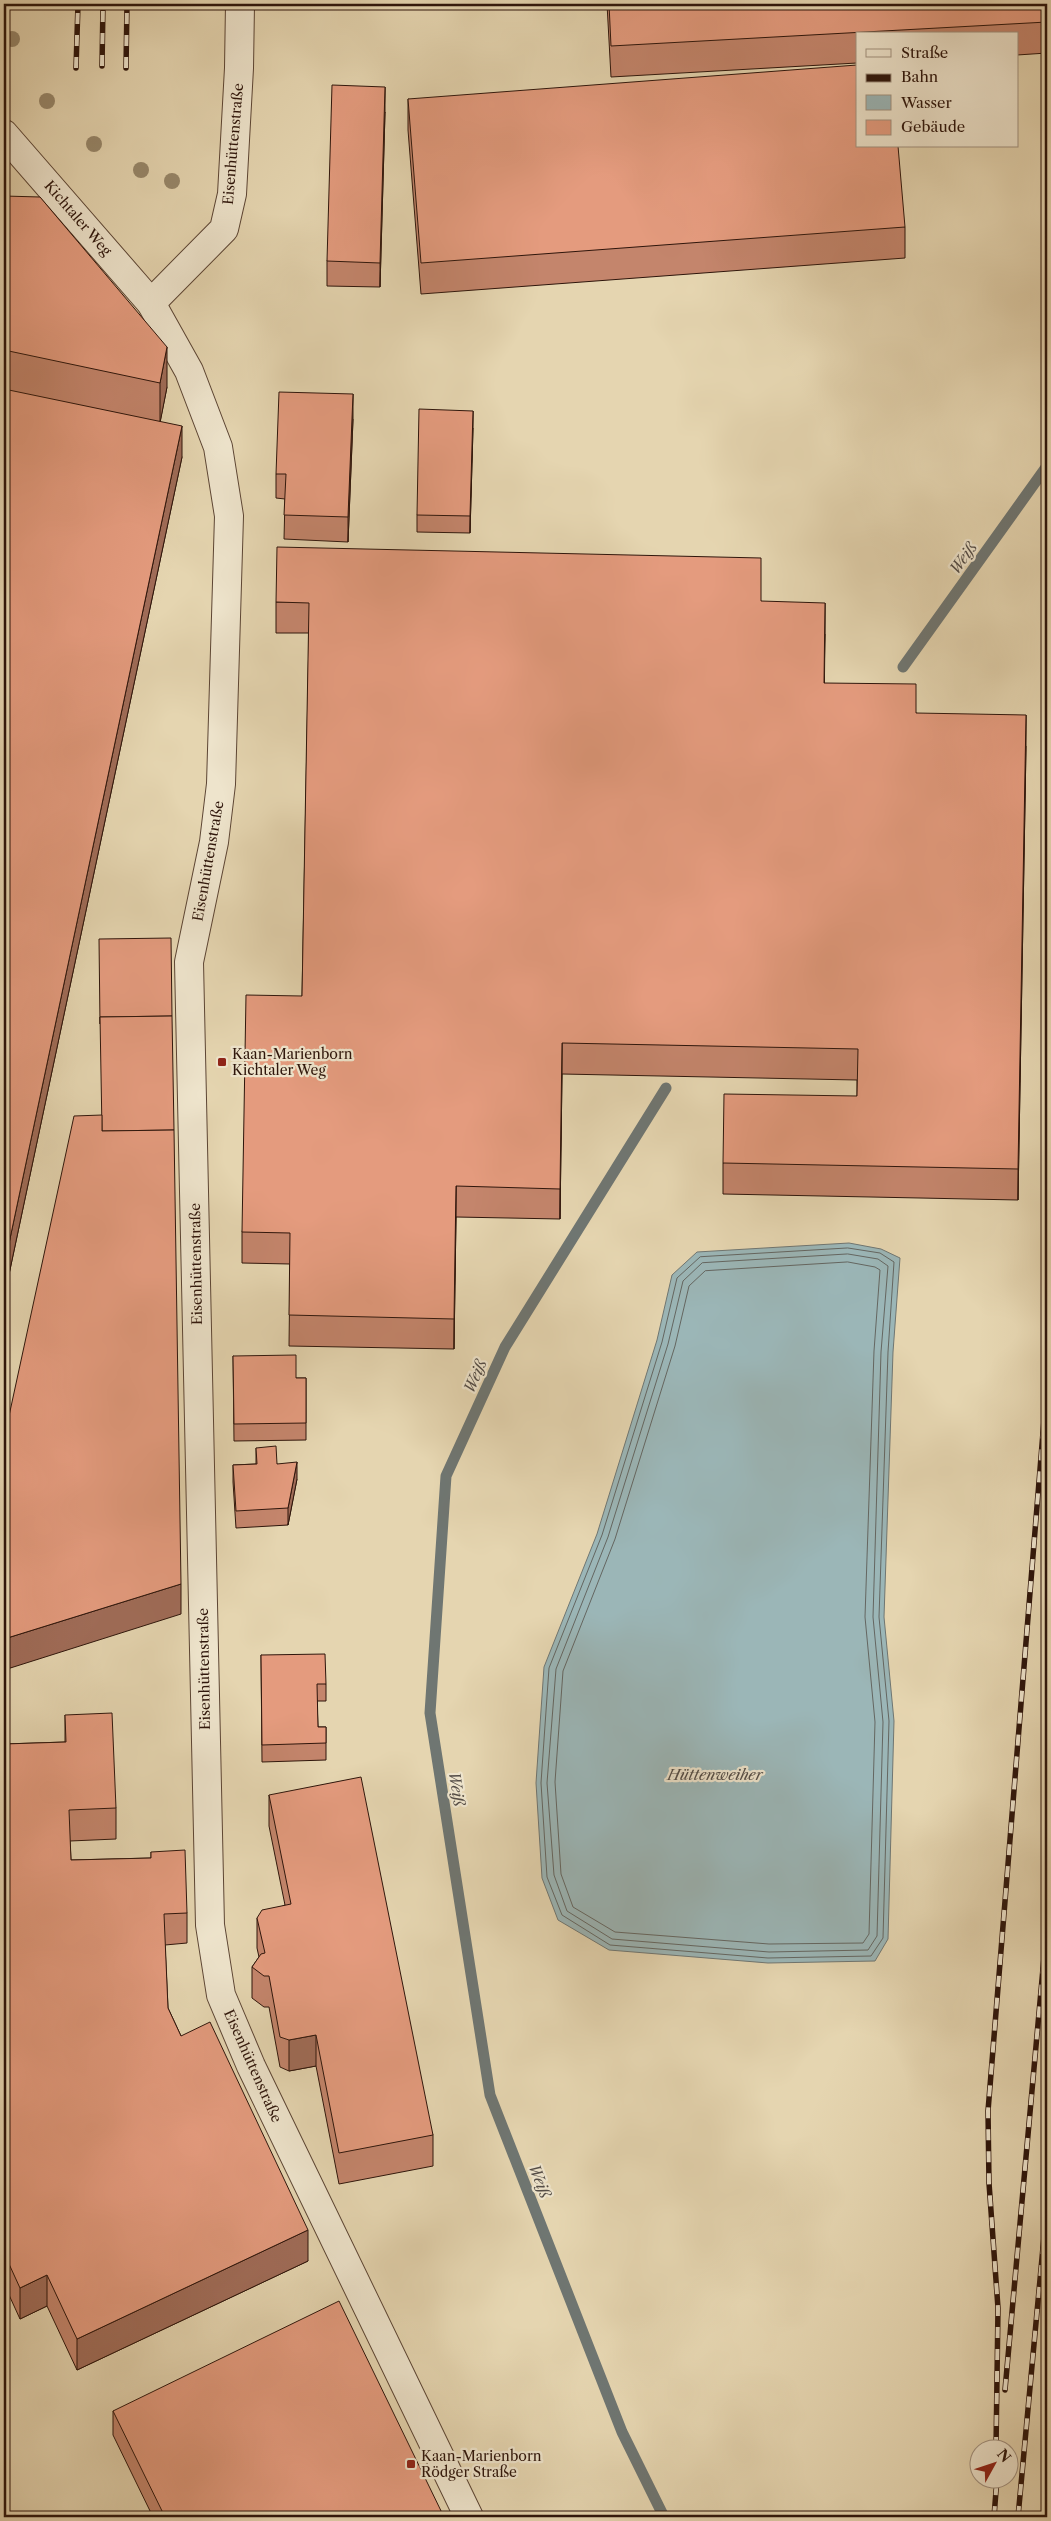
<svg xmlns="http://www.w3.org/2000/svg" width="1051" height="2521" viewBox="0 0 1051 2521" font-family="'Libre Caslon Text',serif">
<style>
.water{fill:#9bb6b7;stroke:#6f7672}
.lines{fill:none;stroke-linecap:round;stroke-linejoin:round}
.shore{stroke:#646661;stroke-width:1}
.stream{stroke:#6f7672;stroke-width:11}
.minor-casing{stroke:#5c4534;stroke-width:30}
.minor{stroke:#eee4cc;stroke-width:28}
.rail-casing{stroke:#2e150b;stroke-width:5.5}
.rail{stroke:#eee4cc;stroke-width:4;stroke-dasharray:11;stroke-linecap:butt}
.tree{fill:#97876a}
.wall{fill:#c4856c;stroke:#2e150b}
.shaded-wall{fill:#a06c58;stroke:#2e150b}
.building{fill:#e49b7e;stroke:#2e150b}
.poi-dot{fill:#8f2418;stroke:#eee4cc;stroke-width:2}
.labels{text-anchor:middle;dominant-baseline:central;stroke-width:4.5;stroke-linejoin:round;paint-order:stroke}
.street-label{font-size:14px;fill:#2e150b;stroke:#eee4cc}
.poi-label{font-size:14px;fill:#2e150b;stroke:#eee4cc;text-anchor:start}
.water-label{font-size:15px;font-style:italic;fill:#544d47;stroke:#eee4cc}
</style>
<rect width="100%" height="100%" fill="#e5d5b0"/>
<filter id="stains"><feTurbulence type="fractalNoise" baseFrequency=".004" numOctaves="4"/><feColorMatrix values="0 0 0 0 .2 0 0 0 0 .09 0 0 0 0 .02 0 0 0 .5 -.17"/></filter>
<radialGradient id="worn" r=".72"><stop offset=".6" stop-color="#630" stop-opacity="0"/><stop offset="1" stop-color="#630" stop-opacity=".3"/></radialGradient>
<path class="water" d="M849,1243L881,1249L900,1258L893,1352L884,1617L894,1721L888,1939L875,1961L768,1963L609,1950L558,1920L542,1878L536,1783L544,1667L597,1534L657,1340L672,1275L697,1252Z"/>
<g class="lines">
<g class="shore">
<path d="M848,1248L880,1253L894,1262L888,1352L879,1617L889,1721L883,1938L871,1956L768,1958L610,1945L562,1915L547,1877L541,1783L549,1668L602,1535L662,1342L677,1278L700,1257Z"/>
<path d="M848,1254L878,1259L888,1266L881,1352L873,1617L883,1722L877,1936L868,1950L769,1952L612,1939L567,1911L554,1875L547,1783L556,1669L608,1537L668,1344L683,1281L702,1263Z"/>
<path d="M848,1262L875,1267L880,1270L874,1351L865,1617L875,1722L869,1934L863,1943L769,1944L615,1932L573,1907L561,1874L555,1782L563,1671L615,1539L675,1346L689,1286L705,1271Z"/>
</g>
<g class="stream">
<path d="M903,667L1047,466"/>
<path d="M664,2517L622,2432L490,2095L430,1713L446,1476L505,1347L666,1088"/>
</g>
<g class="minor-casing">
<g id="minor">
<path d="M4,134L151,303L189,371L218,447L229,516L221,784L214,842L189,962L210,1925L221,1995L251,2066L469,2517"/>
<path d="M151,303L224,229L232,194L239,68L240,4"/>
</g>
</g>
<use href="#minor" class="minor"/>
<g class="rail-casing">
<g id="rail">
<path d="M102,66L103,4"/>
<path d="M76,68L78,4"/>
<path d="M126,68L127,4"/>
<path d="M1005,2390L1047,1924"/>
<path d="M996,2448L998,2308L989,2183L988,2111L1047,1383"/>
<path d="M994,2517L997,2478"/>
<path d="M1018,2517L1047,2204"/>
<path d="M1045,2517L1047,2490"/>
</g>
</g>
<use href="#rail" class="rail"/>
</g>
<g class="tree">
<circle cx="12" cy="39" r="8"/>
<circle cx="47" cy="101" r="8"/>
<circle cx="94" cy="144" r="8"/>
<circle cx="141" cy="170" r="8"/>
<circle cx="172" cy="181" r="8"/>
</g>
<g class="wall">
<path d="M607,4H1047V53L1017,55V34H857V63L611,77Z"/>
<path d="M408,99L905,227V258L421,294L408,130Z"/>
<path d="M385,112L380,287L327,286V261Z"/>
<path d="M4,196L167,387L160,422L182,457L4,1298Z"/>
<path d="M353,419L348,542L284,539L285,499L276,498V474Z"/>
<path d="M473,428L470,533L417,532V515Z"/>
<path d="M761,601L825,634L824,683L916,713L1026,746L1018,1200L723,1194V1163L857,1096V1080L562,1074L560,1219L456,1217L454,1349L289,1346L290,1264L242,1263V1232L302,996L309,633H276V602Z"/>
<path d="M233,1356L296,1378H306V1440L234,1441Z"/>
<path d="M256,1448L297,1479L288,1525L236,1528L233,1482V1465L256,1464Z"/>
<path d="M261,1655L326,1684V1701H317L318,1727H326V1760L262,1762Z"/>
<path d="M65,1715L116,1808V1839L70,1841L71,1860L151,1858V1852L187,1913V1943L165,1945L168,2008L181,2036L308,2261L77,2370L47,2306L20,2319L4,2284V1744L65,1742Z"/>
<path d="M269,1795L433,2135V2166L339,2184L316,2066L289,2071L280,2067L269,2007H264L252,1998V1967L259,1957L257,1948V1918L285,1905L269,1826Z"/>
<path d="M113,2411L444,2517H153L113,2435Z"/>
</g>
<g class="shaded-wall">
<path d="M385,87V112L380,287V263Z"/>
<path d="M167,347V387L160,423V383Z"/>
<path d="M353,394V419L348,542V517Z"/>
<path d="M473,411V428L470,533V516Z"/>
<path d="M182,426V457L4,1298V1267Z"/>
<path d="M825,603V634L824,714V683Z"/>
<path d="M1026,715V746L1018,1200V1169Z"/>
<path d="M562,1043V1074L560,1219V1189Z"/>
<path d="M456,1186V1217L454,1349V1319Z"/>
<path d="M297,1462V1479L288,1525V1508Z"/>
<path d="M181,1584V1614L4,1670V1639Z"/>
<path d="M316,2035V2066L289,2071V2040Z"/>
<path d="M308,2230V2261L77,2370V2339Z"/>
<path d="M47,2275V2306L20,2319V2288Z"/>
</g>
<g class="building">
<path d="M609,4H1047V22L611,46Z"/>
<path d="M857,65V146H898L905,227L421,263L408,99Z"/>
<path d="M332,85L385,87L380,263L327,261Z"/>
<path d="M4,196L40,197L167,347L160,383L4,350Z"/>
<path d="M4,389L182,426L4,1267Z"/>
<path d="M279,392L353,394L348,517L284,515L286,474H276Z"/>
<path d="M419,409L473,411L470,516L417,515Z"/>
<path d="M277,547L761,558V601L825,603L824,683L916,684V713L1026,715L1018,1169L723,1163L724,1094L857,1096L858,1049L562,1043L560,1189L456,1186L454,1319L289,1315L290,1233L242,1232L246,995L302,996L309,603L276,602Z"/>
<path d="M171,938L172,1016L100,1017V1024L99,939Z"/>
<path d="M172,1016L174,1130L102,1131L100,1017Z"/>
<path d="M102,1115V1131L174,1130L181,1584L4,1639V1439L74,1116Z"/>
<path d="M296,1355V1378H306V1423L234,1424L233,1356Z"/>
<path d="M276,1446L277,1464L297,1462L288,1508L236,1511L233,1465L257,1464L256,1448Z"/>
<path d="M325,1654L326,1684H317L318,1727H326V1743L262,1745L261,1655Z"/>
<path d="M112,1713L116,1808L69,1810L71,1860L151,1858V1852L185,1850L187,1913L164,1914L168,2008L181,2036L210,2022L308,2230L77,2339L47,2275L20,2288L4,2253V1744L66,1742L65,1715Z"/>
<path d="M361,1777L433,2135L339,2153L316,2035L289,2040L280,2037L269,1976H264L252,1967L261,1954L265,1953L257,1918L262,1910L291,1904L269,1795Z"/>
<path d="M339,2301L444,2517H165L113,2411Z"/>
<path d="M607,2514L609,2517H601Z"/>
</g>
<g class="poi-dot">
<rect x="217" y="1057" width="10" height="10" rx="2.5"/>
<rect x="406" y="2459" width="10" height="10" rx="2.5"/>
</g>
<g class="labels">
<g class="street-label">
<text transform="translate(233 144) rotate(-85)">Eisenhüttenstraße</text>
<text transform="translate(78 218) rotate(49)">Kichtaler Weg</text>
<text transform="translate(208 861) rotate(-80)">Eisenhüttenstraße</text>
<text transform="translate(196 1264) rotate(-91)">Eisenhüttenstraße</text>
<text transform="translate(204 1669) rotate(-91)">Eisenhüttenstraße</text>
<text transform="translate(253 2066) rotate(66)">Eisenhüttenstraße</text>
</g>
<g class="poi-label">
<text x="232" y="1054">Kaan-Marienborn<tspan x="232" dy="16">Kichtaler Weg</tspan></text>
<text x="421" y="2456">Kaan-Marienborn<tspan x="421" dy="16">Rödger Straße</tspan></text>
</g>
<g class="water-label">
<text transform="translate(963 558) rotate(-54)">Weiß</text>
<text transform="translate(475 1376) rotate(-66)">Weiß</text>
<text x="715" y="1774">Hüttenweiher</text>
<text transform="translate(457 1789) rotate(81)">Weiß</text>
<text transform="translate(540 2181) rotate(69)">Weiß</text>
</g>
</g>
<rect width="1051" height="2521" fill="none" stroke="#e5d5b0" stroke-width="20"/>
<rect x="5" y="5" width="1041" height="2511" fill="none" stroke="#2e150b" stroke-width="2.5"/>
<rect x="10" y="10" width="1031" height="2501" fill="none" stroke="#2e150b"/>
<rect x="856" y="32" width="162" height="115" fill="#eee4cc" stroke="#a1917f"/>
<rect x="866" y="49" width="25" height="8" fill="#eee4cc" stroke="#a1917f"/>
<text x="901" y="58" font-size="15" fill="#2e150b">Straße</text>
<rect x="866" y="74" width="25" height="8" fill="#2e150b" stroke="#a1917f"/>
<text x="901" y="82" font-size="15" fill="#2e150b">Bahn</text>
<rect x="866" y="95" width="25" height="15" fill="#9bb6b7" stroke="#a1917f"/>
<text x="901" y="108" font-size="15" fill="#2e150b">Wasser</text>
<rect x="866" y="120" width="25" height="15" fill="#e49b7e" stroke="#a1917f"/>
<text x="901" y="132" font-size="15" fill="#2e150b">Gebäude</text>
<g transform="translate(994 2464) rotate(50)"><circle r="24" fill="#eee4cc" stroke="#a1917f"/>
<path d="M0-4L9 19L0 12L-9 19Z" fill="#8f2418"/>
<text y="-8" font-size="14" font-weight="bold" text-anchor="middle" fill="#2e150b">N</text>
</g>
<rect width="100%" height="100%" filter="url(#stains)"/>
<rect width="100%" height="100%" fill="url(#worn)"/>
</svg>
